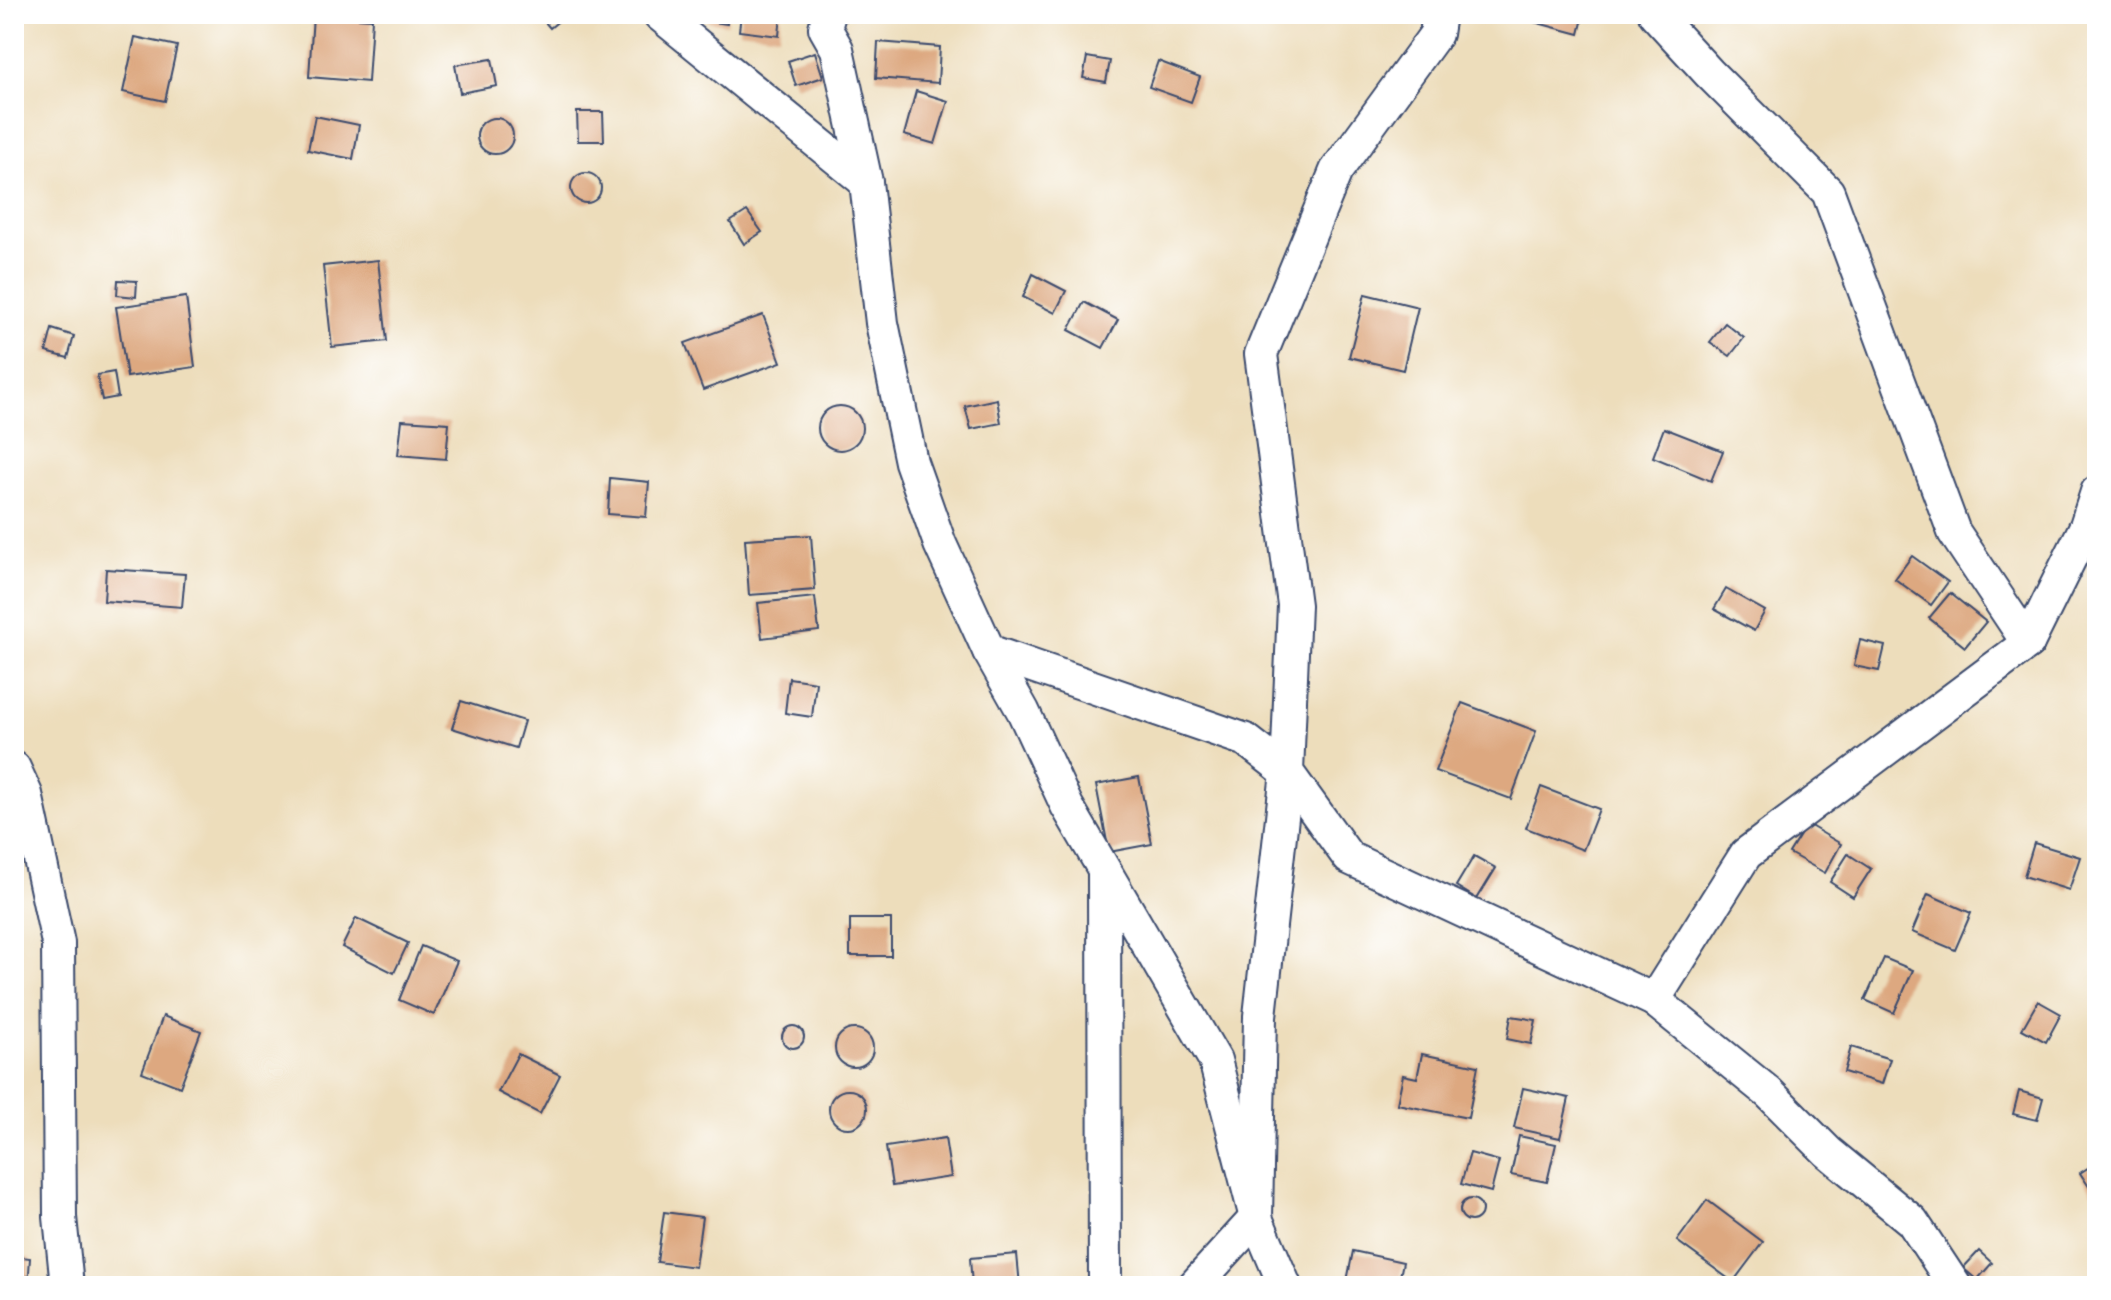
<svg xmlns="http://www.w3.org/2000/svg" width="2111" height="1300" viewBox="0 0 2111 1300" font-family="'IM FELL English',serif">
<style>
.building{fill:#dda880}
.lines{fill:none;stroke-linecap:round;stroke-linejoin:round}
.street-casing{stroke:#3a496c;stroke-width:36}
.street{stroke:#fff;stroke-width:32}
</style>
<rect width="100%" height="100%" fill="#fff"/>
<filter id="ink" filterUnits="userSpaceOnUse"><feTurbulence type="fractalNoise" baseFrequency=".0125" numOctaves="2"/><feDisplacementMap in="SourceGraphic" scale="16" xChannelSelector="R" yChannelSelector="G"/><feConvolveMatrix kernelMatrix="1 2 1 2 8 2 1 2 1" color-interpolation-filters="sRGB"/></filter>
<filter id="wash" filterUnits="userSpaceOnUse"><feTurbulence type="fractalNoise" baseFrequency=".006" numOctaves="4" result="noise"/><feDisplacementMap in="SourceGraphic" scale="32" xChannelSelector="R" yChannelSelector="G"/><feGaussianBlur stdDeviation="1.8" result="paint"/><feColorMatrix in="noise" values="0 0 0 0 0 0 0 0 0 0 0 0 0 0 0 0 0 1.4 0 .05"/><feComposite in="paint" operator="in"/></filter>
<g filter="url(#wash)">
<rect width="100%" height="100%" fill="#edddbb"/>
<g id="blocks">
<g class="building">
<path d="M538,14H567L550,28Z"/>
<path d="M708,14H728L727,24L707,21Z"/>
<path d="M741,14H781L779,36L739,31Z"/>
<path d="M1520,14H1584L1579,34L1519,18Z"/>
<path d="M313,15L372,19L368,82L309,77Z"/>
<path d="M135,37L177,46L165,101L123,92Z"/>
<path d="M878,42L940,47L938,83L876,78Z"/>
<path d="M815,52L823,77L796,86L788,61Z"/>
<path d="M1087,57L1110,61L1106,82L1083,78Z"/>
<path d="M492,59L497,86L460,93L455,65Z"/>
<path d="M1158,61L1200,77L1191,102L1149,87Z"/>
<path d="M916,91L948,101L935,144L904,135Z"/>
<path d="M577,112H603L604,141H578Z"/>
<path d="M315,116L359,125L353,159L308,150Z"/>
<circle cx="495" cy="136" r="18"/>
<circle cx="586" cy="188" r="15"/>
<path d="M747,211L762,232L744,244L730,222Z"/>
<path d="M378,260L387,341L332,347L323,266Z"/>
<path d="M1033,274L1066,291L1055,313L1023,297Z"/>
<path d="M118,280L137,281L136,297L117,295Z"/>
<path d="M1365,294L1418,307L1403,370L1349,357Z"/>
<path d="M186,297L195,367L127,377L116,307Z"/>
<path d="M1084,302L1118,320L1103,348L1069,330Z"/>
<path d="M763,315L781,362L703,390L685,343Z"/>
<path d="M1725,323L1744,338L1730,356L1710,342Z"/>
<path d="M52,329L74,336L68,358L46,352Z"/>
<path d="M114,372L118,397L102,400L97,375Z"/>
<path d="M997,399L1001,423L971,429L965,406Z"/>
<circle cx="840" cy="428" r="22"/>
<path d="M402,420L449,423L446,459L398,455Z"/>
<path d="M1664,428L1723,451L1711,481L1653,457Z"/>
<path d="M610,478L649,482L646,517L608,514Z"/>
<path d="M811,535L815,590L749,595L745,539Z"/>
<path d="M1912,556L1948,582L1931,605L1895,579Z"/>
<path d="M106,569L185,574L182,607L104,601Z"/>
<path d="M1726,589L1765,611L1754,631L1714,609Z"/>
<path d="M1950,593L1986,622L1965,647L1929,618Z"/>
<path d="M815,597L819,631L762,638L758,603Z"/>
<path d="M1860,640L1885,646L1879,671L1854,666Z"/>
<path d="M789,678L816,682L812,717L785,713Z"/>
<path d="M461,701L524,721L516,748L452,728Z"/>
<path d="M1462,703L1536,731L1511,799L1435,771Z"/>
<path d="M1139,777L1152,844L1109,852L1096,785Z"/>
<path d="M1541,787L1599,809L1583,850L1526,828Z"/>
<path d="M1807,824L1841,844L1825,873L1789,853Z"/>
<path d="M2034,843L2080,857L2069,890L2024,876Z"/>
<path d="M1848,854L1871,869L1853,897L1830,882Z"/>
<path d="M1474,856L1496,868L1477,899L1456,886Z"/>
<path d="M1928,894L1971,913L1955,950L1912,932Z"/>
<path d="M356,918L408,943L394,973L342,947Z"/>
<rect x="850" y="919" width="41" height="37"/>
<path d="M421,946L457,961L434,1015L399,1000Z"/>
<path d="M1884,958L1913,970L1894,1013L1865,1000Z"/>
<path d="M2038,1001L2061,1014L2046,1042L2022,1029Z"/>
<path d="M163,1016L201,1031L180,1087L142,1072Z"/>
<path d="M1511,1016L1536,1020L1531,1044L1507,1039Z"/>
<circle cx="793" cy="1037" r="11"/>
<circle cx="854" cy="1048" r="19"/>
<path d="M1851,1047L1890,1059L1882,1084L1844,1072Z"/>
<path d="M518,1054L560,1075L540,1114L498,1092Z"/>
<path d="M1422,1054L1478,1066L1468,1118L1397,1104L1403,1075L1417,1078Z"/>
<path d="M1523,1088L1569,1098L1560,1138L1514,1128Z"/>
<circle cx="848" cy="1109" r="19"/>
<path d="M2019,1091L2043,1098L2037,1120L2013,1114Z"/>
<path d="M1519,1136L1556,1144L1547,1182L1511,1175Z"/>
<path d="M945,1138L951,1177L892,1186L886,1147Z"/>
<path d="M1470,1153L1499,1161L1491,1192L1461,1184Z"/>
<path d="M2097,1162V1199L2080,1173Z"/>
<circle cx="1471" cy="1210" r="11"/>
<path d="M1707,1200L1763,1242L1733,1282L1677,1241Z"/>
<path d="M664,1212L702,1217L695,1267L657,1262Z"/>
<path d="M1353,1251L1403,1262L1398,1286H1346Z"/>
<path d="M1979,1251L1992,1263L1977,1280L1963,1268Z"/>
<path d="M1017,1254L1020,1286H972L970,1258Z"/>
<path d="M14,1256L30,1258L28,1286H14Z"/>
</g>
</g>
</g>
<g filter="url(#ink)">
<use href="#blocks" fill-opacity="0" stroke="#3a496c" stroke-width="2"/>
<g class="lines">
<g class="street-casing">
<g id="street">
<path d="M659,14L866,182"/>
<path d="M829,14L825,28L837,49L866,182L882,323L911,462L940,544L989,651L1023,711L1067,806L1215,1060L1256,1218L1285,1286"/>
<path d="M1439,14L1436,34L1336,171L1261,354L1294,605L1287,772L1349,858L1654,1000L1769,1093L1828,1152L1912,1221L1955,1286"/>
<path d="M1655,14L1709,73L1828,192L1954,532L2028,643"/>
<path d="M989,651L1246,740L1287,772L1260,1016L1256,1218L1194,1286"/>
<path d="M14,768L26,794L58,943L60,1217L67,1286"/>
<path d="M1104,873L1105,1286"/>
<path d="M1654,1000L1746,854L2028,643L2086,526L2097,492"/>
</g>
</g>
<use href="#street" class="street"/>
</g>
</g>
<rect width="2111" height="1300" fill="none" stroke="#fff" stroke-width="48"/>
</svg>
